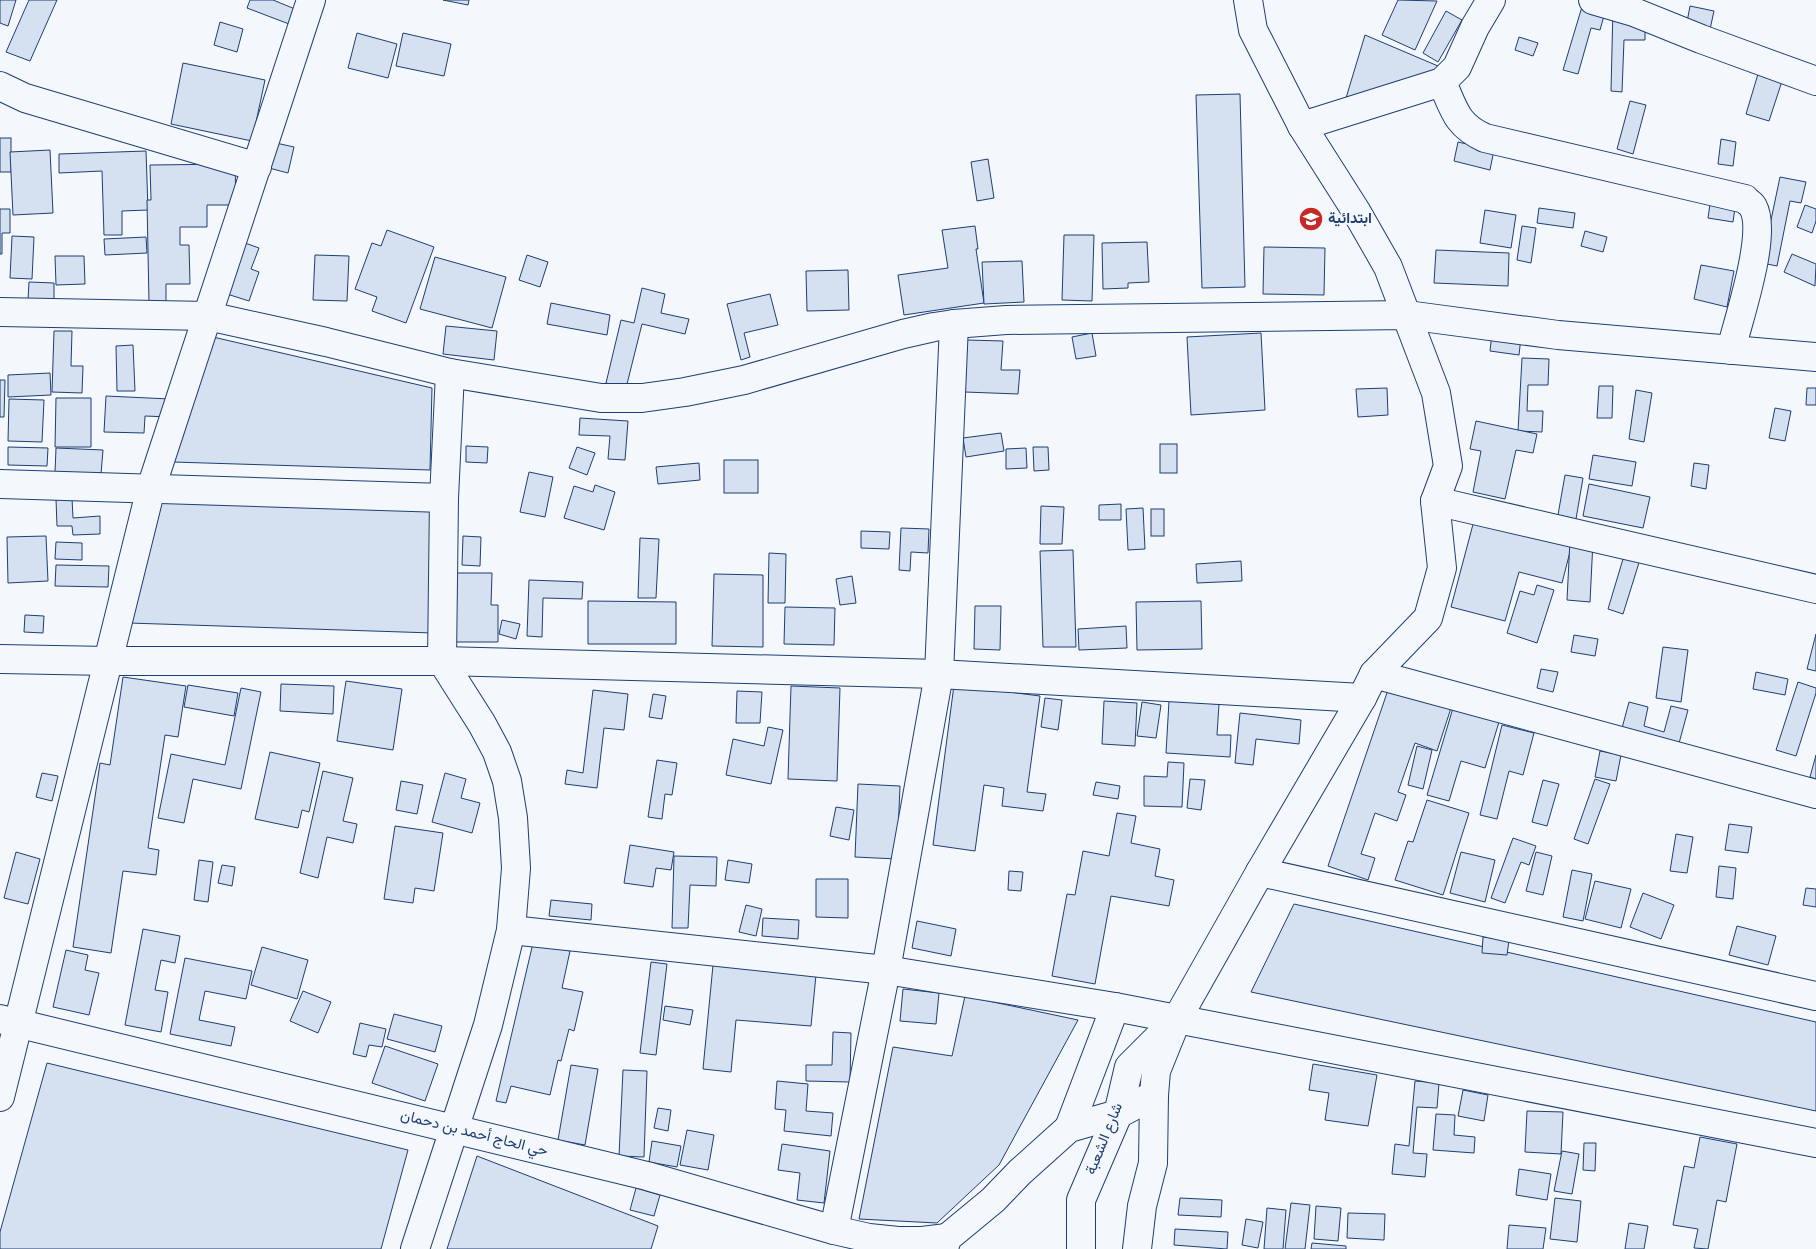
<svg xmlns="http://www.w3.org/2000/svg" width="1816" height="1249" viewBox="0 0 1816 1249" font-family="Overpass,Vazirmatn,sans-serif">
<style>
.building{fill:#d5e0f0;stroke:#1d3f73}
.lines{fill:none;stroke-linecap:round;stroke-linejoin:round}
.street-casing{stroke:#1d3f73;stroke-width:30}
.secondary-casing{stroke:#1d3f73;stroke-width:30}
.street{stroke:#f4f7fb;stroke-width:28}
.secondary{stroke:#f4f7fb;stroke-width:28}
.labels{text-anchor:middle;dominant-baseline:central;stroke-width:4;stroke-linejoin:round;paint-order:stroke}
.poi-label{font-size:15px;font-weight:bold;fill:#1d3f73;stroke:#f4f7fb;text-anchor:start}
.street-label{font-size:15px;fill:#1d3f73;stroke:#f4f7fb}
</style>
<rect width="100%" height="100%" fill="#f4f7fb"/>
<g class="building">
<path d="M0,0H16L8,26L0,23Z"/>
<path d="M29,0H57L30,61L6,52Z"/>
<path d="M250,0H273L295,9L289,24L247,8Z"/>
<path d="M443,0H469L468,5Z"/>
<path d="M1398,0L1437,1L1415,50L1382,35Z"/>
<path d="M1584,0L1607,5L1600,30L1591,28L1578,74L1563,70Z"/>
<path d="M1690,6L1714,11L1707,43L1684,38Z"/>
<path d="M1613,7L1645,8V40H1624L1622,92L1611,91Z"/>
<path d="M1446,11L1462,20L1438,62L1423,53Z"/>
<path d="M220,22L243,29L237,52L214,45Z"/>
<path d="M357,33L397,44L388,78L348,68Z"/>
<path d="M403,33L451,44L444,76L396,66Z"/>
<path d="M1365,35L1438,66L1425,80L1346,98Z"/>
<path d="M1519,37L1538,43L1533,56L1515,50Z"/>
<path d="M183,63L265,80L252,141L171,124Z"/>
<path d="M1761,64L1785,72L1769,121L1746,114Z"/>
<path d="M1240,94L1245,287L1202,288L1196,95Z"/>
<path d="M1630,101L1646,105L1633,154L1617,149Z"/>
<rect x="0" y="138" width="11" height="34"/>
<path d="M1721,139L1736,142L1733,166L1718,164Z"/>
<path d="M1458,142L1494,150L1490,170L1454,161Z"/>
<path d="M276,143L294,147L288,173L269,168Z"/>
<path d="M50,150L53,213L13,215L10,152Z"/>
<path d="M146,151L148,210L122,211V235H104L102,171L59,173V154Z"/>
<path d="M988,159L994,198L977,201L971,162Z"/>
<path d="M235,164L236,205H207V227H180V245H189L190,284H166V303H149L147,200H151L150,165Z"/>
<path d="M1780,177L1806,182L1801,203L1790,201L1777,266L1762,263Z"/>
<path d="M1710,204L1735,208L1733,222L1708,218Z"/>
<path d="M1805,205L1816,209V221L1812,233L1797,227Z"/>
<path d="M1539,208L1575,213L1573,228L1537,223Z"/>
<path d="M0,209H10V233H2V254H0Z"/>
<path d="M1485,210L1516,215L1511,248L1480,243Z"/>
<path d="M975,226L978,249H976L984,303L904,315L898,275L948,268L942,230Z"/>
<path d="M1522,226L1536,228L1531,263L1517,260Z"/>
<path d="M387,230L434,247L406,323L372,311L377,297L355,289L372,243L381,246Z"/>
<path d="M1585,231L1607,237L1603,252L1581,246Z"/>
<path d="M1064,235H1094L1092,301L1062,300Z"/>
<path d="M12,236L34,237L32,279L10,278Z"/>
<path d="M146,237L147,253L105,255L104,239Z"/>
<path d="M1147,242L1149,282L1128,283V288L1103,289L1102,243Z"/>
<path d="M245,243L259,248L251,269L259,272L249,301L227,294Z"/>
<path d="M1264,247L1325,248L1324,295L1263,294Z"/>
<path d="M1436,250L1509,253L1508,286L1434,283Z"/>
<path d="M1792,254L1816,264L1815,286L1784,272Z"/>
<path d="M315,255L349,256L347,301L313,300Z"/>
<path d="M527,255L548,262L540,287L519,280Z"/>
<path d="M55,256H84L85,284L56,285Z"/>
<path d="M435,257L506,277L492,328L420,309Z"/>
<path d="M1022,261L1024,302L984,304L982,262Z"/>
<path d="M1701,265L1734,271L1727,307L1694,299Z"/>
<path d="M848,270L849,310L807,311L806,271Z"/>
<path d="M29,282L54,283V301L28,300Z"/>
<path d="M642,288L665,294L661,313L689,319L685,334L642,324L626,388L606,383L621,320L634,323Z"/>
<path d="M770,294L778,325L744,333L750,357L741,360L727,304Z"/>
<path d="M551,303L610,315L607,335L547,324Z"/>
<path d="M446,326L497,331L494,360L443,354Z"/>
<path d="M54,331H72L71,366H83L82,393L52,392Z"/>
<path d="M1092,333L1096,356L1076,359L1072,337Z"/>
<path d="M1261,333L1265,410L1191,415L1187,337Z"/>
<path d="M1492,333L1521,337L1519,355L1490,351Z"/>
<path d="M213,337L432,388L430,470L173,462Z"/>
<path d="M967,340L1003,341L1001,370H1020L1018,394L965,392Z"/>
<path d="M133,345L135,391H117L116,346Z"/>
<path d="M1522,358L1549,359L1548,385H1528L1527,411H1543L1542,432L1518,431Z"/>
<path d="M50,373L51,395L8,397V375Z"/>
<path d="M0,380H5L4,417H0Z"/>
<path d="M1599,386H1613L1612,418H1597Z"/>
<path d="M1387,388L1388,415L1358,417L1356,389Z"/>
<path d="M1807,388H1816V405H1806Z"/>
<path d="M1636,390L1652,393L1644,442L1629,439Z"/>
<path d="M106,396L170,399L169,417L145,416L144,433L104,432Z"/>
<path d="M56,398H91V447H55Z"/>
<path d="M9,399L44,400L42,442L8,441Z"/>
<path d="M1775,408L1791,411L1785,441L1769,438Z"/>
<path d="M580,418L628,421L625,460L608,459L610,436L579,435Z"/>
<path d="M1476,421L1537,434L1533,453L1516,450L1505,499L1473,492L1481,451L1470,449Z"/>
<path d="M1001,433L1004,451L966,457L963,438Z"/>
<rect x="1160" y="444" width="17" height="29"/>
<path d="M466,446L488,447L487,463L466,462Z"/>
<path d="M8,447L48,448L47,466L8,465Z"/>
<path d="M577,447L595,453L587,475L569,468Z"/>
<path d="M1033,447H1048L1049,470L1034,471Z"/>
<path d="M56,448L103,450L101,474L55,473Z"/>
<path d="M1026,448L1027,468L1006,469V449Z"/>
<path d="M1593,455L1636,462L1632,486L1589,479Z"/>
<rect x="724" y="460" width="34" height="33"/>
<path d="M699,463L700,480L658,484L656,467Z"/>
<path d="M1694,463L1709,465L1706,489L1691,486Z"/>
<path d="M529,472L553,477L545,517L520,512Z"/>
<path d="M1565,475L1583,478L1576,519L1558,515Z"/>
<path d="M1589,484L1650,497L1643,528L1583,516Z"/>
<path d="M595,485L615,492L604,530L564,518L574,486L593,492Z"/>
<path d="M72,498L73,518L100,516V534L73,535L72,526H57L56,499Z"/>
<path d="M161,502L437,511L433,633L129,623Z"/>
<path d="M1121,504V520H1099V505Z"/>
<path d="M1041,506L1064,507L1062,544H1040Z"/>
<path d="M1143,508L1145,549L1128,550L1126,509Z"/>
<rect x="1151" y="509" width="13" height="27"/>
<path d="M1476,513L1573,540L1562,583L1519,572L1505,621L1451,607Z"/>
<path d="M901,528L929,529L928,553L911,552L910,571L899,570Z"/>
<path d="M861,531L890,532L889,549L861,548Z"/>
<path d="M46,536L48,581L8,583L7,537Z"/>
<path d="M463,536L481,537L480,566L462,565Z"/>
<path d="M640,538L659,539L656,598H638Z"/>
<path d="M1570,540L1593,541L1590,602L1567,600Z"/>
<path d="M56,542L82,543V560L55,559Z"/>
<path d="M1626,549L1642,553L1623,614L1608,609Z"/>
<path d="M1073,550L1076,647H1043L1040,551Z"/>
<path d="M769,553L786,554L785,603H768Z"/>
<path d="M1241,561L1242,581L1197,583L1196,564Z"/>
<path d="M56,565L109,566L108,587L55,586Z"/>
<path d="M457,573H492L491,605H498V642H456Z"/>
<path d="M714,574L763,575V647L712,646Z"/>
<path d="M852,576L856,603L840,605L836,579Z"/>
<path d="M529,580L583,582L582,599L543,598L542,637L527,636Z"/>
<path d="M1537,585L1554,590L1537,643L1507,633L1520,591L1534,595Z"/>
<path d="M588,601L676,602V644H588Z"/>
<path d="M1201,601L1202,649L1137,650L1136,602Z"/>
<path d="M975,606H1001L1000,650L974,649Z"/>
<path d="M785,607L835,608L834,645L784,644Z"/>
<path d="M25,615L44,616L43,633L24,632Z"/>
<path d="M502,620L520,624L516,639L499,634Z"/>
<path d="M1126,626L1127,648L1079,650L1078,629Z"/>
<path d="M1816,634V671L1807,669Z"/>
<path d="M1574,635L1598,639L1595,656L1571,652Z"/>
<path d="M1663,647L1688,650L1681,702L1656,698Z"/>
<path d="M1541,669L1558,672L1553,692L1537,688Z"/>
<path d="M1756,672L1788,679L1785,695L1753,689Z"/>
<path d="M123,677L186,686L178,737L165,735L148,848L159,850L156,875L123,871L111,953L73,947L100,763L110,765Z"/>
<path d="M346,681L402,689L393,750L337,741Z"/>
<path d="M1798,682L1816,688V693L1796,756L1776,750Z"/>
<path d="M281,684L334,686L333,714L280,711Z"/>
<path d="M188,685L238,693L234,716L184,707Z"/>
<path d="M954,685L1040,696L1027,792L1046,794L1043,811L1002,806L1004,788L984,785L975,851L933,845Z"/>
<path d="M791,686L840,688L837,781L788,779Z"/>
<path d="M1389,687L1451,708L1437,751L1415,743L1398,792L1406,795L1397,821L1375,813L1361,854L1375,858L1368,880L1328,866Z"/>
<path d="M241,688L261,692L241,789L193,779L184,823L158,818L171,754L225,765Z"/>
<path d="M593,690L628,694L624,730L604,728L597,788L565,784L567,770L583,773Z"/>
<path d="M737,691L762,692L760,723H736Z"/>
<path d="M653,694L666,696L662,719L649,717Z"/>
<path d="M1045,698L1062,700L1058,730L1041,727Z"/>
<path d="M1104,701L1137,703L1135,746L1102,744Z"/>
<path d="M1169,701L1219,704L1217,735H1231L1230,757L1166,753Z"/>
<path d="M1142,702L1161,705L1156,738L1137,736Z"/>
<path d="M1629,702L1648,707L1644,726L1664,732L1671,706L1688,710L1678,747L1621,732Z"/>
<path d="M1453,708L1499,722L1485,768L1461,761L1449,801L1427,795Z"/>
<path d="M1240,713L1301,720L1299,744L1256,739L1253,765L1235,763Z"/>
<path d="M1502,725L1534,733L1523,775L1509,771L1497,819L1480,815Z"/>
<path d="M768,727L783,730L771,784L726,775L733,739L764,746Z"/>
<path d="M1417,746L1432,750L1423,789L1408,785Z"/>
<path d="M1600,751L1621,755L1616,781L1595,777Z"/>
<path d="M270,752L320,763L309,812L302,810L298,828L255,819Z"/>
<path d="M1816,755V779L1810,777Z"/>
<path d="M657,760L677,763L672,795L665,794L662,819L648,817Z"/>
<path d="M1168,762L1184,763L1182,807L1144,806V776L1167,777Z"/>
<path d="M323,771L353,778L343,821L357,824L353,843L327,837L318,878L300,873Z"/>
<path d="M42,773L58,776L52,801L36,797Z"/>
<path d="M445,773L466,779L461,798L480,803L472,833L432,822Z"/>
<path d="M1190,779L1205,780L1201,810L1187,808Z"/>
<path d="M1595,779L1610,784L1588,844L1574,839Z"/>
<path d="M1543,780L1559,784L1547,826L1532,822Z"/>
<path d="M401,781L423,785L417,814L396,810Z"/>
<path d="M1096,782L1120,786L1118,799L1093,795Z"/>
<path d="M858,784L900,786L897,859L855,857Z"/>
<path d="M1427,800L1469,813L1443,895L1395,880L1408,841L1413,842Z"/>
<path d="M836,807L854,810L849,840L830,836Z"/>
<path d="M1117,813L1136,816L1131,843L1160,849L1155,876L1174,880L1169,906L1111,896L1095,984L1052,976L1067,894L1075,895L1083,851L1109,856Z"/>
<path d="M1729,824L1752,827L1748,853L1725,850Z"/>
<path d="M395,826L443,833L434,891L415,888L413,903L384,899Z"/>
<path d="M1676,834L1693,837L1687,873L1670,871Z"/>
<path d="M1513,838L1536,846L1529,865L1521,862L1505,903L1491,898Z"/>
<path d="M630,845L674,852L671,870L656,868L653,887L624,883Z"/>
<path d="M16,852L40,859L28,904L4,898Z"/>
<path d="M1461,852L1495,860L1485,902L1450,893Z"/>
<path d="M1536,852L1552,856L1543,895L1526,891Z"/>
<path d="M674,856L717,857L716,886L690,885L688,928H672Z"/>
<path d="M199,860L213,862L208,902L194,900Z"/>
<path d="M728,860L752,864L749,883L725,880Z"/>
<path d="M222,865L235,867L232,886L218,883Z"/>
<path d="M1719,866L1736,868L1733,899L1716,897Z"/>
<path d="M1572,870L1592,874L1583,921L1563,917Z"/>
<path d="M1009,871L1023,872L1021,891L1008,890Z"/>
<path d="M816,879H848V918L816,917Z"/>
<path d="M1595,881L1631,889L1621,928L1585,919Z"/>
<path d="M1806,888L1816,889V907L1803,905Z"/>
<path d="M1643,893L1674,905L1661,939L1630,927Z"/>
<path d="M551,900L592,904L591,920L549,916Z"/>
<path d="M1294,904L1816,1022V1111L1251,992Z"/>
<path d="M746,905L762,909L756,936L739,932Z"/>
<path d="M763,918L799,920L798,939L762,936Z"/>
<path d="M917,921L956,929L951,956L912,948Z"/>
<path d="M1737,926L1776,936L1768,965L1729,955Z"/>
<path d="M143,929L180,936L175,963L161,960L155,990L168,992L161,1032L125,1025Z"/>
<path d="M1483,937L1509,940L1507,955L1482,953Z"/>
<path d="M533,943L570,951L562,988L583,992L574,1031L569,1029L561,1061L558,1060L550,1095L511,1086L506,1103L496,1101Z"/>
<path d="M262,947L308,960L297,999L251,985Z"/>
<path d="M66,950L88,955L85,970L99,973L89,1015L53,1007Z"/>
<path d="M185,958L252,971L246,999L205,991L199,1020L235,1027L231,1046L170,1034Z"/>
<path d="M651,962L667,964L656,1055L640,1053Z"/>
<path d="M713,965L816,975L811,1026L736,1020L731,1072L703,1069Z"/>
<path d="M903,989L939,993L936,1024L900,1021Z"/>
<path d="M303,991L331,1002L318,1033L290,1021Z"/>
<path d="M965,996L1078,1020L999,1165L937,1223L859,1219L893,1047L952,1056Z"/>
<path d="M665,1006L693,1010L690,1025L663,1020Z"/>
<path d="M394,1014L442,1026L435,1052L387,1039Z"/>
<path d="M360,1023L386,1029L382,1047L369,1045L366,1057L353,1054Z"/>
<path d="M833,1032L851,1033L850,1082L806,1081V1065H832Z"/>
<path d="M385,1046L438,1064L425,1101L372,1083Z"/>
<path d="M47,1063L408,1150L381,1249H0V1232Z"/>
<path d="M1313,1064L1377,1075L1368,1126L1325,1120L1329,1093L1309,1090Z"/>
<path d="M571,1065L598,1069L585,1145L558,1140Z"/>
<path d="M623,1070L647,1071L644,1157L619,1156Z"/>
<path d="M777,1081L808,1084L806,1111L833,1113L831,1136L784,1131L786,1110L775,1109Z"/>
<path d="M1415,1081L1439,1083L1437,1108L1417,1107L1413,1153L1427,1154L1425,1177L1392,1174L1395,1144L1409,1146Z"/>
<path d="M1463,1090L1488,1095L1484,1121L1458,1116Z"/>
<path d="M658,1108L671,1110L668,1131L654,1128Z"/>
<path d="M1527,1111L1563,1112L1561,1154L1525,1152Z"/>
<path d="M1436,1114L1455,1115L1454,1135L1475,1137L1474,1153L1433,1150Z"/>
<path d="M687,1130L714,1135L708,1170L680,1165Z"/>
<path d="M1700,1137L1737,1144L1726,1202L1717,1200L1708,1249L1694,1248L1698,1229L1673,1225L1684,1166L1694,1168Z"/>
<path d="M652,1141L681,1146L677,1167L649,1162Z"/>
<path d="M1584,1143H1596L1595,1171L1583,1170Z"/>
<path d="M782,1144L830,1151L824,1203L797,1200L800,1173L778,1170Z"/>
<path d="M1562,1151L1579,1154L1572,1194L1554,1191Z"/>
<path d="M477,1156L658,1226L651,1249H447Z"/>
<path d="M1519,1169L1551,1174L1547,1200L1516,1195Z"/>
<path d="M636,1188L660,1195L654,1216L630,1210Z"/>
<path d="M1180,1198L1222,1200L1221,1217L1178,1215Z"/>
<path d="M1555,1198L1581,1201L1577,1242L1550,1239Z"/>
<path d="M1291,1203L1310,1205L1305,1249H1285Z"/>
<path d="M1316,1206L1341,1208L1338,1241L1314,1239Z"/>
<path d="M1267,1208L1286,1210L1283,1249H1264Z"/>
<path d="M1348,1213L1385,1214L1384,1240L1347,1238Z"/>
<path d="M1246,1219L1263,1222L1258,1248L1242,1245Z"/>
<path d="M1629,1223L1648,1226L1644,1249H1625Z"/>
<path d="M1509,1225L1546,1228L1543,1249H1507Z"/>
<path d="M1175,1229L1228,1232L1227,1249L1174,1245Z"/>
<path d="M1312,1243L1346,1246V1249H1311Z"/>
</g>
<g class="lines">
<g class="street-casing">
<g id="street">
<path d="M1593,0L1634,12L1701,39L1816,81"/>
<path d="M1442,82C1454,109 1456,125 1485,138L1745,199C1747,202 1752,204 1753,207C1768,234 1738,320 1731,350"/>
<path d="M0,86L25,98L257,167"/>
<path d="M1302,126L1442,82L1457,67L1475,27L1491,0"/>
<path d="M0,312L208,316L326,342L450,373L601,398H642L685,392L744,380L903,334L934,327L954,324L1006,320L1407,315L1558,335L1816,357"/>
<path d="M0,484L444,498"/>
<path d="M1435,501L1816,589"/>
<path d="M0,659L109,661H442L939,674L1362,698"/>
<path d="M1374,674L1816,794"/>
<path d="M1260,872L1816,996"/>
<path d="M511,930L886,970L1115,1007L1816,1143"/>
<path d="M0,1019L647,1176L834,1230L869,1238L898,1241H922L947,1238"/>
<path d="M0,1097L151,488L311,0"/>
<path d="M1069,1128L1115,1007"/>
<path d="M834,1230L886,970L939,674L954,324"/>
<path d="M415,1249L488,1025L511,930L516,868L513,818L507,781L497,752L482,724L442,661L444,498L450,373"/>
<path d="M944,1249L947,1238L993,1200L1020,1172L1069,1128L1118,1114L1154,1095"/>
</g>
</g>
<g class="secondary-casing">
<g id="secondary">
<path d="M1081,1249V1200L1118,1114L1129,1067L1170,1026"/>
<path d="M1137,1249L1142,1206L1153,1163L1154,1095L1156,1071L1177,1019L1260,872L1362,698L1374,674L1428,618L1442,568L1435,501L1448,466L1436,393L1388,267L1356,211L1302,126L1253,30L1248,0"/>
</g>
</g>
<use href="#street" class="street"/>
<use href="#secondary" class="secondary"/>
</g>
<defs>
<g id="school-disc" transform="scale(1.25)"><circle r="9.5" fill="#c62828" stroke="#f4f7fb"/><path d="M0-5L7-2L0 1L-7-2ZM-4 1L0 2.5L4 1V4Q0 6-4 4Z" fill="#fff"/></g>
</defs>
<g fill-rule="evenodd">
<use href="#school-disc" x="1311" y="219"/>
</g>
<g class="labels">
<g class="poi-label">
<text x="1328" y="219">ابتدائية</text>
</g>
<g class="street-label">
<text transform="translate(474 1134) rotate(14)">حي الحاج أحمد بن دحمان</text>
<text transform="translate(1105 1139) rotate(-68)">شارع الشعبة</text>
</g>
</g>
</svg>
